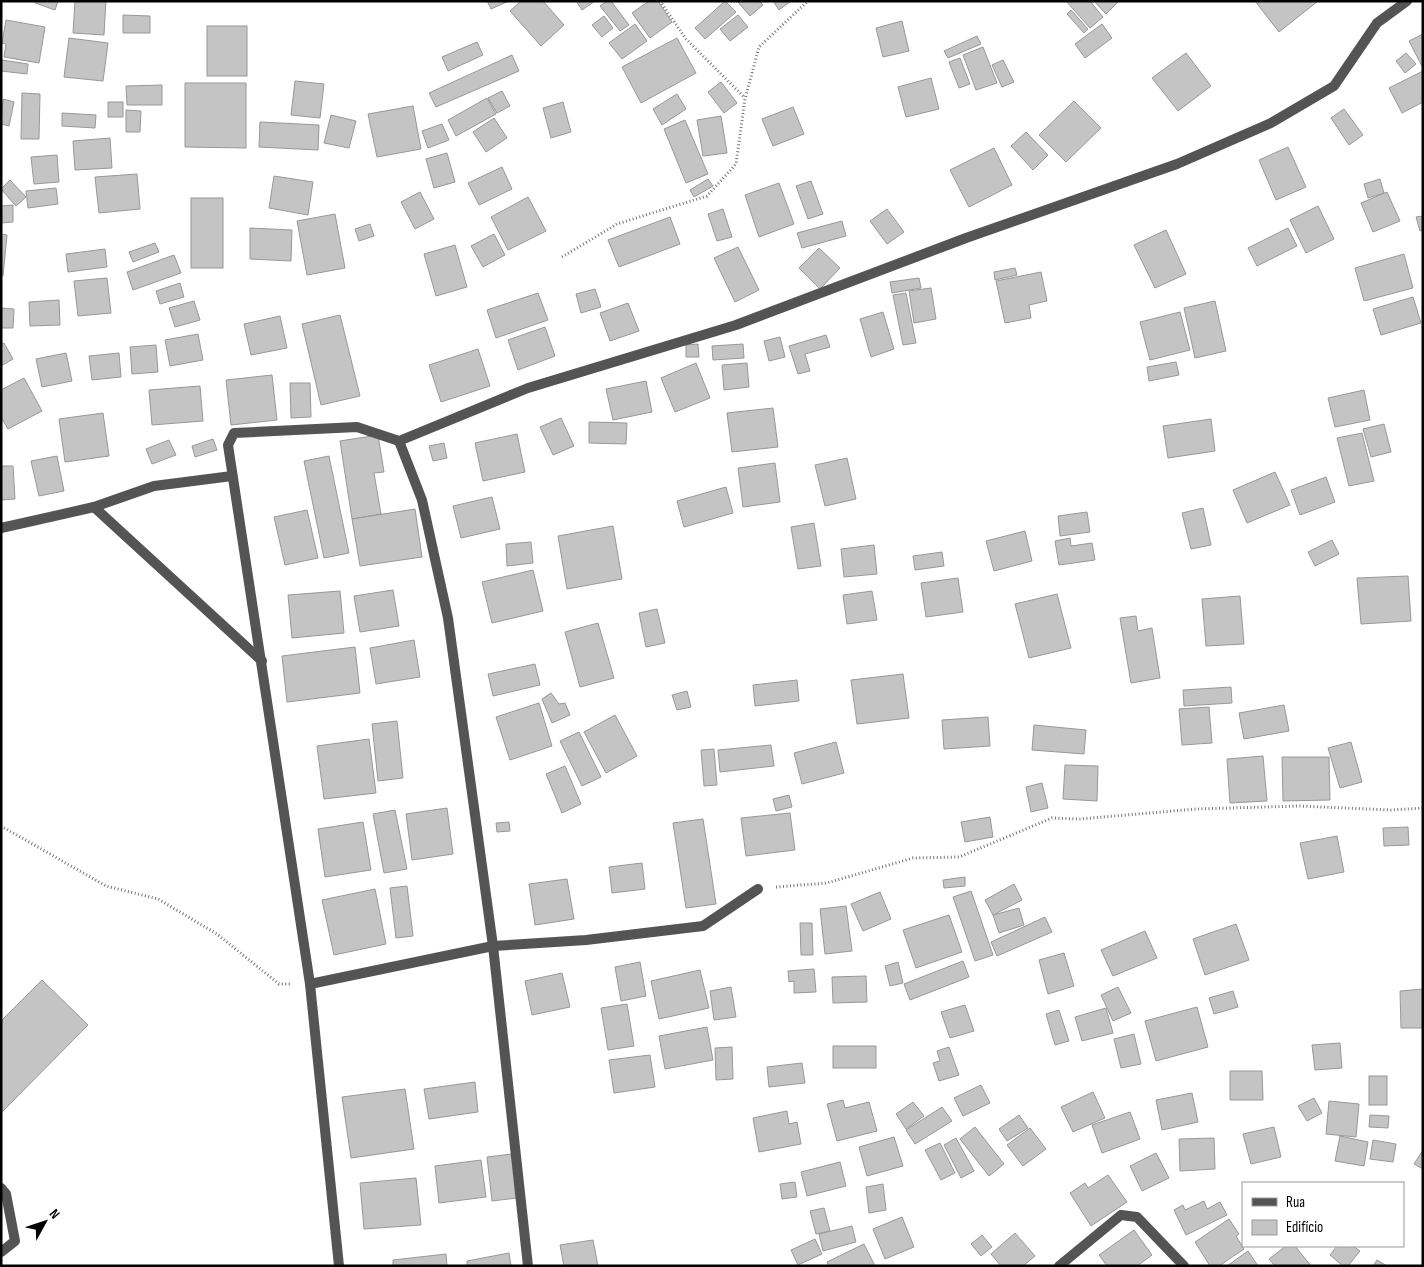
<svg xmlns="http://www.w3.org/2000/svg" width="1424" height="1267" viewBox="0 0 1424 1267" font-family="'Sofia Sans Condensed',sans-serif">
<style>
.building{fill:#c4c4c4;stroke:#989898}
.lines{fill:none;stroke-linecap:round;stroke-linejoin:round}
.path{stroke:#767676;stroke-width:3;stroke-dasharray:1 2.5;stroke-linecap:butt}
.lane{stroke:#545454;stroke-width:10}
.street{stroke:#545454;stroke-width:10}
</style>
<rect width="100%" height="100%" fill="#fff"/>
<g class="building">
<path d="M35,1H58L55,10L35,3Z"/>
<path d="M75,1H106L104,35L73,33Z"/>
<path d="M487,1H509L491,9Z"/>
<path d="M521,1H543L564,25L541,46L510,11Z"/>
<path d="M576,1H595L582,10Z"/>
<path d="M607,1H611L629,25L620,31L600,6Z"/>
<path d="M649,1H658L672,22L650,38L632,13Z"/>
<path d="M725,1L736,12L705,39L695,28Z"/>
<path d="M737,1H760L763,5L750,16Z"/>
<path d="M773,1H791L779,10Z"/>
<path d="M1066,1H1090L1103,17L1090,28Z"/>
<path d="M1094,1H1119L1106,14Z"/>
<path d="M1255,1H1318L1279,32Z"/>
<path d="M1071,10L1088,29L1084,33L1067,14Z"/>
<path d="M123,15L150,16V33H123Z"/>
<path d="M738,15L748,27L730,41L720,29Z"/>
<path d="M604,16L613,28L602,37L592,25Z"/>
<path d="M6,20L45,27L39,63L4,57L6,44L2,43Z"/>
<path d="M902,21L909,51L883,57L876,28Z"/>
<path d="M635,24L647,41L622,59L609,43Z"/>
<path d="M1102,24L1112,38L1085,58L1075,44Z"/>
<rect x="207" y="26" width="40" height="50"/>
<path d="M1423,34V68L1409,41Z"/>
<path d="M977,36L981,44L948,58L944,51Z"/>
<path d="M69,38L108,43L103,81L64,77Z"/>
<path d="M677,38L696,73L641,103L622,67Z"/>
<path d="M477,42L483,55L448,71L442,57Z"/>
<path d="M983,47L997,83L976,90L963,55Z"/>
<path d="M1186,53L1211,86L1178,111L1152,78Z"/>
<path d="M1406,53L1416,64L1405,73L1396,61Z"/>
<path d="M512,55L519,71L436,107L429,93Z"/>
<path d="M960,58L970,84L959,88L949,62Z"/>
<path d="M2,60L28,64L27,74L1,71Z"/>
<path d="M1003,60L1014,82L1002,87L992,65Z"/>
<path d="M1423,71V102L1402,113L1389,88Z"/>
<path d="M931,78L939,109L906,117L898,87Z"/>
<path d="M295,81L324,84L320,118L291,115Z"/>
<path d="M721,82L737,103L724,113L708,92Z"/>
<path d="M185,83H246V148L185,147Z"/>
<path d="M162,85V105H127L126,86Z"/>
<path d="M502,91L510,106L497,113L488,98Z"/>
<path d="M22,93L40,94L39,139H21Z"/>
<path d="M677,94L686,109L662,125L653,109Z"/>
<path d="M487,98L496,114L456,136L448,120Z"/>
<path d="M3,99L14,102L9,126L1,124Z"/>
<path d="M1074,101L1101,128L1066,162L1039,135Z"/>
<rect x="108" y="102" width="15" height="15"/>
<path d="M563,102L571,132L551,138L543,108Z"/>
<path d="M413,106L421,149L377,157L368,114Z"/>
<path d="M793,107L804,134L773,146L762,119Z"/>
<path d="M1344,109L1363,135L1349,145L1331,118Z"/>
<path d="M126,110L141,111L140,132H126Z"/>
<path d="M62,113L96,115L95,128L62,126Z"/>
<path d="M331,115L356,121L349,148L324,143Z"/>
<path d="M721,116L727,153L703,156L697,120Z"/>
<path d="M494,118L507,138L486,152L473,132Z"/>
<path d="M685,120L708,174L686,183L664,129Z"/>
<path d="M260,122L319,125L318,150L259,147Z"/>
<path d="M442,124L449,140L428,148L422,131Z"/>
<path d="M1026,132L1048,155L1033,170L1011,146Z"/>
<path d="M110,138L112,168L75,170L73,141Z"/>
<path d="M1288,147L1306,187L1276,200L1259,160Z"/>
<path d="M994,148L1012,185L969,207L950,170Z"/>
<path d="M447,153L455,182L434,188L426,159Z"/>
<path d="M57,155L59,182L34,184L31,157Z"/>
<path d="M502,167L512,189L479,205L468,183Z"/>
<path d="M137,174L140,209L99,213L95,177Z"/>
<path d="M274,176L313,182L308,215L269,208Z"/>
<path d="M708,179L713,186L694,197L690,190Z"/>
<path d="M1380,179L1384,193L1368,198L1364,184Z"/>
<path d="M10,180L26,197L16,206L1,189Z"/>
<path d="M811,181L823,214L808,219L796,186Z"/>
<path d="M779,183L794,224L759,237L745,195Z"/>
<path d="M56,188L58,204L28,208L26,191Z"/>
<path d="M420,192L434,219L415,229L401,202Z"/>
<path d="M1387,192L1400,221L1373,232L1361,203Z"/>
<path d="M528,197L546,231L508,250L491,217Z"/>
<rect x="191" y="198" width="32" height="70"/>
<path d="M13,205V222L1,223V206Z"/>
<path d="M1318,206L1334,239L1306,253L1290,220Z"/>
<path d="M723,209L732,237L717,241L708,214Z"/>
<path d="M887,209L904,232L887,244L870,221Z"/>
<path d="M335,214L345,268L307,275L297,221Z"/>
<path d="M1423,216V230L1420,231L1416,217Z"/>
<path d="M670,217L680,244L619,267L608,240Z"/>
<path d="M842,221L846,236L802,248L797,233Z"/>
<path d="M370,224L374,236L359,241L355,229Z"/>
<path d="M250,228L292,230L291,261L250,259Z"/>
<path d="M1288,228L1297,246L1257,266L1248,248Z"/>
<path d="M1166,230L1186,274L1155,288L1134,245Z"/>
<path d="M1,234L7,235L3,276L1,275Z"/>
<path d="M494,234L505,255L483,267L471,246Z"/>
<path d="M155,243L159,252L133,262L129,252Z"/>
<path d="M455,245L467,287L436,296L424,254Z"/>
<path d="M738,247L759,290L735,302L714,258Z"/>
<path d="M819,248L840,268L820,289L799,268Z"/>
<path d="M105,249L107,267L68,272L66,254Z"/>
<path d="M1404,254L1413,288L1364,301L1355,268Z"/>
<path d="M174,255L181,273L133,290L127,272Z"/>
<path d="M1015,268L1017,275L995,280L994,272Z"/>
<path d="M1041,272L1047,301L1029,305L1031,318L1005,323L996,281Z"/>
<path d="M107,278L111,313L78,316L74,281Z"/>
<path d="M919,278L921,288L892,293L890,282Z"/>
<path d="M180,283L184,297L160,304L156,291Z"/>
<path d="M931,288L936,319L914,323L909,291Z"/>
<path d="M595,289L601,307L581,313L576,294Z"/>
<path d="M538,293L548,320L496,338L487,310Z"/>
<path d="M906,293L916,343L903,345L893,295Z"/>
<path d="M1413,297L1421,323L1381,335L1373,309Z"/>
<path d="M59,300L60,325L30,326L29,302Z"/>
<path d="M194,301L200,320L175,327L169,308Z"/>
<path d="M1215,301L1226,351L1195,358L1184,308Z"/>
<path d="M628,303L639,331L610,341L600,313Z"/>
<path d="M1,308L14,309L13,328H1Z"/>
<path d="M883,312L894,349L871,357L860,319Z"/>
<path d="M1180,312L1190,350L1150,360L1140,322Z"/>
<path d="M340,315L360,396L321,405L302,324Z"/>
<path d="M280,316L287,348L251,355L244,324Z"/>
<path d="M545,327L555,356L518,370L508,340Z"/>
<path d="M198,334L203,360L170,366L165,340Z"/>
<path d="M826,335L830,347L805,354L810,371L798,374L789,346Z"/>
<path d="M780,337L785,357L769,361L764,341Z"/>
<path d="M4,343L13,359L1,366V345Z"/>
<path d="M698,344L699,357H686V345Z"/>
<path d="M743,344L744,358L713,360L712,346Z"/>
<path d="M156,345L158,372L132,374L130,347Z"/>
<path d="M478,349L490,386L441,402L429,365Z"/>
<path d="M66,353L72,381L42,387L36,359Z"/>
<path d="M119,353L121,377L92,380L89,356Z"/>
<path d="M1176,362L1179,375L1149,381L1147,367Z"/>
<path d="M696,363L710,398L675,412L661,378Z"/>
<path d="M747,363L749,387L724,390L722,365Z"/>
<path d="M272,375L277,420L231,425L226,380Z"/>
<path d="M24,378L42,411L8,429L1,417V390Z"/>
<path d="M646,381L652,412L613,420L606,389Z"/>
<path d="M290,383H310L311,417L291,418Z"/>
<path d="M200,386L203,421L152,425L149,390Z"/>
<path d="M1364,390L1370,420L1335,427L1328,398Z"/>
<path d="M773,408L778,447L732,452L727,413Z"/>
<path d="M103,413L109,456L65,462L59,419Z"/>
<path d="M561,418L574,446L553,455L540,427Z"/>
<path d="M1211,419L1215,451L1168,458L1163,426Z"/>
<path d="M589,422L627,423L626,444L589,443Z"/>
<path d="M1384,424L1391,452L1371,457L1363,429Z"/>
<path d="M1362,433L1374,481L1349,486L1337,438Z"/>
<path d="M517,434L525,472L483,481L475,443Z"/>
<path d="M378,435L384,472L374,473L381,514L352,519L340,441Z"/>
<path d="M213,439L217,450L195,457L192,446Z"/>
<path d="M169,440L176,455L152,464L146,449Z"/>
<path d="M444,443L447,458L433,461L429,446Z"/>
<path d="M57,456L64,491L39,496L31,461Z"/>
<path d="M329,456L349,553L324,558L304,461Z"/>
<path d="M847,458L856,499L825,506L815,465Z"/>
<path d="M775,463L780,502L743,507L738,468Z"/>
<path d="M1,466H13L15,499L1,500Z"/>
<path d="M1275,472L1290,505L1247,523L1233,490Z"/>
<path d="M1326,477L1335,502L1300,515L1291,490Z"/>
<path d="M726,487L733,513L684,527L677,501Z"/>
<path d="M492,497L500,529L461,538L453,506Z"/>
<path d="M1203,508L1211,545L1191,549L1182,513Z"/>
<path d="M415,509L422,557L360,566L352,519Z"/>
<path d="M307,510L318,558L285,565L274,517Z"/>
<path d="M1087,512L1090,532L1060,536L1058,516Z"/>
<path d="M814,523L821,566L798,569L791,527Z"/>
<path d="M613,526L622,579L567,589L558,536Z"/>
<path d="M1025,531L1032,561L994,571L986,541Z"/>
<path d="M1070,538L1071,546L1092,543L1095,560L1059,565L1055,541Z"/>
<path d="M1332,540L1339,554L1315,566L1308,552Z"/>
<path d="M531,542L533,563L507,566L506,544Z"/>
<path d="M874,545L877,574L844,577L841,549Z"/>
<path d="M942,552L944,566L915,570L913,556Z"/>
<path d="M533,570L543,611L492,623L482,582Z"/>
<path d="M1408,576L1411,621L1361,624L1357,578Z"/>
<path d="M958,578L963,612L926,617L921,583Z"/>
<path d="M393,590L399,626L360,632L354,596Z"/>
<path d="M340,591L344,633L292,638L288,595Z"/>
<path d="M872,591L877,620L847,624L843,595Z"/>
<path d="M1057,594L1071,648L1029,658L1015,604Z"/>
<path d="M1240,596L1244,644L1206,646L1202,599Z"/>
<path d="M657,609L665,643L646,647L639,613Z"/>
<path d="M1136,616L1138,631L1152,628L1160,678L1131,683L1120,618Z"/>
<path d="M598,623L614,678L580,687L565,632Z"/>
<path d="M414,640L420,677L376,684L370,648Z"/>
<path d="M355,647L360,693L287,702L282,656Z"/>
<path d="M535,664L540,685L493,696L488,674Z"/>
<path d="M903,674L909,718L857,724L851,680Z"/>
<path d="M797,680L799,701L755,706L753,685Z"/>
<path d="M1231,687L1232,703L1184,706L1183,690Z"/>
<path d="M687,691L691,707L677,710L672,695Z"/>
<path d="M551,693L559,704L565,703L570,715L552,723L542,699Z"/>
<path d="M539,703L552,746L510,760L496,717Z"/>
<path d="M1284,705L1289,731L1244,739L1239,713Z"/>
<path d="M1209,707L1212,743L1182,745L1179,709Z"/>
<path d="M615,715L637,756L606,773L584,732Z"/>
<path d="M988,717L990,746L944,749L942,720Z"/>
<path d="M397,721L403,778L378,781L372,724Z"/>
<path d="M1034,725L1086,730L1084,754L1032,750Z"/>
<path d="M579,732L601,777L582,786L560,741Z"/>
<path d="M369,739L376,793L324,799L317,746Z"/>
<path d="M836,742L844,773L802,784L794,753Z"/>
<path d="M1351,742L1362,782L1340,788L1328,748Z"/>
<path d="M771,745L774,766L720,772L718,750Z"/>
<path d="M714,749L717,785L704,786L701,750Z"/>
<path d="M1263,756L1267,801L1230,803L1227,759Z"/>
<path d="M1282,757H1329L1330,800L1283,801Z"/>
<path d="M1065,765L1098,766L1097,801L1063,799Z"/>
<path d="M565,766L581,804L562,813L546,774Z"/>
<path d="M1042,783L1048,808L1031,812L1026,787Z"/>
<path d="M789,795L792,807L776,811L773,799Z"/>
<path d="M447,808L453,854L412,860L406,814Z"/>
<path d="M395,810L407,869L384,873L373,814Z"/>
<path d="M790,813L795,850L746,856L741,818Z"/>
<path d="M990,817L993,837L965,842L961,822Z"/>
<path d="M703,819L716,904L686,908L673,823Z"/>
<path d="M363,822L371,870L325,877L318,829Z"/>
<path d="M509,822L510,831L497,832L496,823Z"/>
<path d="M1408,827L1409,845L1384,846L1383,828Z"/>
<path d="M1337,836L1344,872L1308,879L1300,843Z"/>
<path d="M642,863L645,889L612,893L609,867Z"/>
<path d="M965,877V886L944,888L943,880Z"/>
<path d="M567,879L574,919L535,925L529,884Z"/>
<path d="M1014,884L1022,900L993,915L985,900Z"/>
<path d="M407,886L413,936L396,938L390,888Z"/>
<path d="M375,889L386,944L334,955L322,900Z"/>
<path d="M971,891L993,955L975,961L953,897Z"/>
<path d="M880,892L891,919L863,931L851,904Z"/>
<path d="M846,906L852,951L825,954L820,909Z"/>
<path d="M1019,908L1024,925L999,933L993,915Z"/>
<path d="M949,915L962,952L916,968L903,930Z"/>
<path d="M1045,917L1052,932L997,956L991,942Z"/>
<path d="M800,923H812L813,955H801Z"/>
<path d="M1236,924L1249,960L1205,975L1193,939Z"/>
<path d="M1145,931L1157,958L1113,976L1101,950Z"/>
<path d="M1064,953L1074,986L1048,994L1039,960Z"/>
<path d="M963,961L969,977L910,1000L904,984Z"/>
<path d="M640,962L646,996L621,1001L615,967Z"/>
<path d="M898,962L903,983L890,986L885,966Z"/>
<path d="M814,969L816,992L794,993V981L789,982L788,971Z"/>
<path d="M700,970L709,1008L659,1019L651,981Z"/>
<path d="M562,973L570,1007L532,1015L525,981Z"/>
<path d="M866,976L867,1002L833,1003L832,977Z"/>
<path d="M42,980L88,1025L1,1113V1021Z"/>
<path d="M731,987L736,1017L714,1020L710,991Z"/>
<path d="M1118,987L1131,1013L1113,1021L1101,995Z"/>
<path d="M1423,989V1028H1401L1400,991Z"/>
<path d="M1233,991L1238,1007L1214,1014L1209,998Z"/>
<path d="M627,1004L634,1046L608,1050L601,1008Z"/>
<path d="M965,1005L974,1031L950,1038L941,1012Z"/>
<path d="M1197,1007L1208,1047L1156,1061L1145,1021Z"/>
<path d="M1106,1008L1113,1033L1082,1041L1075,1017Z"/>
<path d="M1059,1010L1069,1041L1055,1045L1046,1014Z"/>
<path d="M707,1027L713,1060L665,1069L659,1036Z"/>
<path d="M1134,1034L1141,1064L1121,1068L1114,1039Z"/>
<path d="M1340,1043L1342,1068L1315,1070L1312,1045Z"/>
<rect x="833" y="1046" width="43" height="22"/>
<path d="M732,1047L733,1079L716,1080L715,1048Z"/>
<path d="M949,1047L959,1075L939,1081L933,1063L940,1061L937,1051Z"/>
<path d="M650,1055L655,1087L614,1093L609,1060Z"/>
<path d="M802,1063L805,1083L769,1087L767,1067Z"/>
<path d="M1230,1071H1262L1263,1100H1230Z"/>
<rect x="1369" y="1076" width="18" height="29"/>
<path d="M475,1082L478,1112L429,1119L424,1089Z"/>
<path d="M981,1085L990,1103L963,1116L954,1098Z"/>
<path d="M405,1089L414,1149L351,1158L342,1097Z"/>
<path d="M1093,1092L1105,1118L1073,1132L1061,1107Z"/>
<path d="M1192,1093L1198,1122L1162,1130L1156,1100Z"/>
<path d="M1314,1098L1322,1113L1307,1121L1298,1106Z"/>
<path d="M843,1100L845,1108L869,1102L877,1131L837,1141L827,1104Z"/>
<path d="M1329,1101L1359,1104L1356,1137L1326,1134Z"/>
<path d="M913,1102L924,1116L906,1129L896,1114Z"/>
<path d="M942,1107L952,1121L915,1144L906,1130Z"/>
<path d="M787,1111L789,1124L797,1122L801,1144L759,1152L753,1118Z"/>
<path d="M1130,1112L1140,1139L1102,1153L1092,1125Z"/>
<path d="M1019,1115L1028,1128L1007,1141L999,1129Z"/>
<path d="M1370,1115L1389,1116L1388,1128L1369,1127Z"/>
<path d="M975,1127L1004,1164L989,1176L960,1139Z"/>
<path d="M1274,1127L1281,1157L1251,1164L1243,1134Z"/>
<path d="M1030,1128L1046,1149L1023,1166L1007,1145Z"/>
<path d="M1340,1136L1368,1142L1364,1166L1335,1161Z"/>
<path d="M894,1137L903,1166L867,1176L859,1147Z"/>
<path d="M956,1138L974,1171L961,1178L944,1145Z"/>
<path d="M1214,1138L1215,1169L1180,1171L1179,1139Z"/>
<path d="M1373,1140L1396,1144L1393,1162L1370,1159Z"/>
<path d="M940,1143L955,1173L941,1180L925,1150Z"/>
<path d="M1423,1150V1169L1414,1164Z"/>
<path d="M1156,1153L1169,1178L1142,1191L1130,1166Z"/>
<path d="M512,1154L517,1198L492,1201L487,1157Z"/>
<path d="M481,1160L486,1197L439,1203L435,1166Z"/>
<path d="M840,1162L846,1186L807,1196L801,1172Z"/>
<path d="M1108,1175L1127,1202L1091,1226L1070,1193L1085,1183L1088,1188Z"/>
<path d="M416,1178L421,1225L364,1229L360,1183Z"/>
<path d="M795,1182L797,1197L782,1199L780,1184Z"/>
<path d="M883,1184L886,1210L869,1213L866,1187Z"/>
<path d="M1204,1201L1207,1209L1220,1202L1227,1215L1186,1235L1174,1210L1183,1205L1185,1210Z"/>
<path d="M824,1208L830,1231L816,1234L810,1211Z"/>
<path d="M902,1217L914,1247L885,1259L873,1229Z"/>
<path d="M1229,1219L1239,1234L1236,1236L1244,1249L1219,1266H1210L1195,1242Z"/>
<path d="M852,1226L856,1242L823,1251L819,1234Z"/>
<path d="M1134,1230L1152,1255L1137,1266H1107L1099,1255Z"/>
<path d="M1015,1233L1035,1256L1023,1266H1001L991,1254Z"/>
<path d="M982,1235L992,1247L981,1256L971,1244Z"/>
<path d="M815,1239L822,1254L798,1265L791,1250Z"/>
<path d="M593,1240L598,1266H564L560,1245Z"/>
<path d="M864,1244L875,1266H829L827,1262Z"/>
<path d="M1286,1246H1295L1311,1266H1275L1269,1259Z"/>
<path d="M1337,1246H1353L1360,1251L1348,1266H1343L1330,1255Z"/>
<path d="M1248,1251L1258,1266H1227Z"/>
<path d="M509,1253L511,1266H467V1261Z"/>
<path d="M446,1254L447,1266H393V1260Z"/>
<path d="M1377,1260L1387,1266H1373Z"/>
</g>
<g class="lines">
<g class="path">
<path d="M660,1L686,39L745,98"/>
<path d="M562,257L617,224L707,196L736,164L745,99L759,47L808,1"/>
<path d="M1,826L106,886L158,899L217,934L279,984H291"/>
<path d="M776,887L827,883L913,858L959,857L1052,818L1080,819L1196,809L1300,806L1391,810L1423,808"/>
</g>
<g class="lane">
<path d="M493,946L586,940L703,926L758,889"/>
<path d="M1,1188L6,1194L15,1241L1,1252"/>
</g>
<g class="street">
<path d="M94,507L262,661"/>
<path d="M1,528L94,507L154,486L232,476"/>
<path d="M493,946L528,1266"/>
<path d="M310,984L493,946L448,618L422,500L399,441"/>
<path d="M339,1266L310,984L228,445L234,433L357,427L399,441L528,388L736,325L966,238L1177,164L1271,123L1334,86L1377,23L1407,1"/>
<path d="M1059,1266L1121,1215L1137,1217L1184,1266"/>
</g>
</g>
<rect width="1424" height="1267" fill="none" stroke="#000000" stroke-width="5"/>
<rect x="1242" y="1182" width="162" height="65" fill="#ffffff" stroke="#999999"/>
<rect x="1252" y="1198" width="25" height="8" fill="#545454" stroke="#999999"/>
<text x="1286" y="1207" font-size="15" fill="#000000">Rua</text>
<rect x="1252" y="1220" width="25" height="15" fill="#c4c4c4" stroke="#999999"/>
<text x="1286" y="1232" font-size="15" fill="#000000">Edifício</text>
<g transform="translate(45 1222) rotate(50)" stroke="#ffffff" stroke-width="4" paint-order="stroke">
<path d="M0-4L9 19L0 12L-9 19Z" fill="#000000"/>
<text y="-8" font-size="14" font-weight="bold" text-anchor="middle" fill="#000000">N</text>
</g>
</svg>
